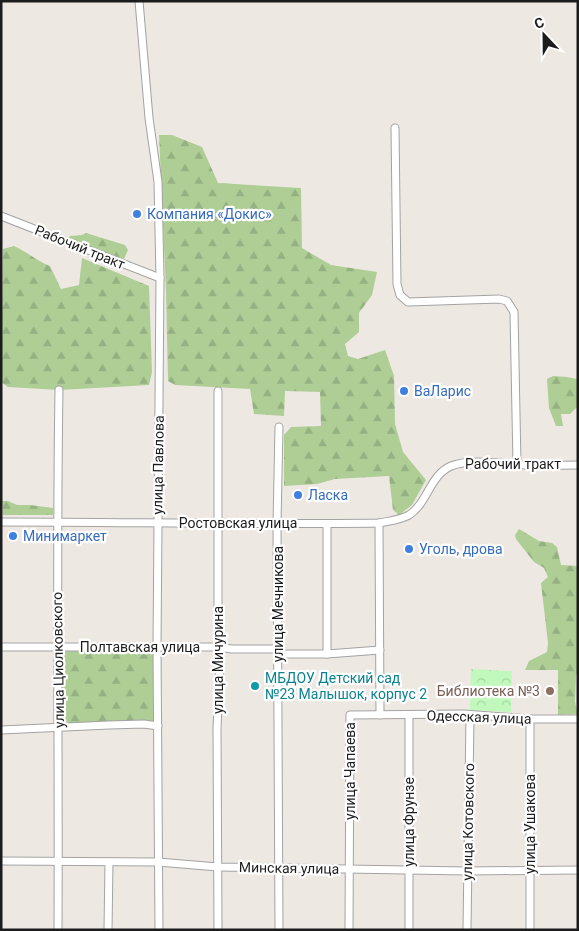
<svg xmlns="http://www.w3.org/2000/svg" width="579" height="931" viewBox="0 0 579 931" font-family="Roboto,sans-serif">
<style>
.forest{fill:url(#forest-firs)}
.park{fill:url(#park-crowns)}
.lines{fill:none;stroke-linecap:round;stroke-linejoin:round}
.minor-casing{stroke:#a3a3a3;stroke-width:9}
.minor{stroke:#fff;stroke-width:7}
.shop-dot{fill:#3f7fe0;stroke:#fff;stroke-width:2}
.culture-dot{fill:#0f9aa8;stroke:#fff;stroke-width:2}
.education-dot{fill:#8d6e63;stroke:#fff;stroke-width:2}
.labels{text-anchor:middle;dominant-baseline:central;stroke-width:4.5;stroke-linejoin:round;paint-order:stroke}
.shop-label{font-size:14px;fill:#366cbe;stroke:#fff;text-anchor:start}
.street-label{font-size:14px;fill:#1c1c1c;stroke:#fff}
.culture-label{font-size:14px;fill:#0d838f;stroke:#fff;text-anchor:start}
.education-label{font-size:14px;fill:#785e54;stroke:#fff;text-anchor:end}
</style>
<defs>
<pattern id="forest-firs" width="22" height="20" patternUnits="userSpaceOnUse" patternTransform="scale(1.25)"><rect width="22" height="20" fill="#aece96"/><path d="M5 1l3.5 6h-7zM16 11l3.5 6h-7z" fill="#95b081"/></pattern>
<pattern id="park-crowns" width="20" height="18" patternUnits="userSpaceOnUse" patternTransform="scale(1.25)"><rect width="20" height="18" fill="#c1f9bd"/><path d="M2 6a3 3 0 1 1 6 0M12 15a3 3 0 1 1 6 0" fill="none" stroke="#a5d5a2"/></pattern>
</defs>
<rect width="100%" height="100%" fill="#eee8e2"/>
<g class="forest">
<path d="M159,135H172L202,147L218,183L301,188L302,248L331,265L377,272L372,295L359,313V332L345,344L348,356L358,359L385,350L394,376L395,424L403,452L426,480L412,505L399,515L393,510L389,476L335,479L317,484L284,486V435L291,427L321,426L320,392L285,391L284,416L254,414L250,389L175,385L168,381L166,291Z"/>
<path d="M86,233L125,245L128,250L124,259L68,239L70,236L82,235Z"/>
<path d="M14,246C27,252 37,261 50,266L61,289L79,285L82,258L149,286L152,372L149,385L59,390L8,387L1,382L3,249Z"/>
<path d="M553,376L567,377L577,379L578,381L577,407L570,414H561L563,426H556L549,408L547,379Z"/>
<path d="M2,501H8L17,505H30L53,508V515H3Z"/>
<path d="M519,529L539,541L552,543L557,547L561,565L578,566V673L576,675L575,702L578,714L558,715V670H525L529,661L547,652L548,643L541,583L548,577L544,568L534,562L516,539L515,535Z"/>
<path d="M153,649L154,721L62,726V651Z"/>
</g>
<path class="park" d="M471,669L512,671L511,712L470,710Z"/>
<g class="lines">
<g class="minor-casing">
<g id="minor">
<path d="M139,1L149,118L158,182L160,278L157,647L159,930"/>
<path d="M395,128L397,284L400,295L408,302L499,299L507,301L514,312L517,465"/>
<path d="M1,216L160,278"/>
<path d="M218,391V647L220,660L217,728L218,930"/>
<path d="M279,427L277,524L279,930"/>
<path d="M1,522C127,522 253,525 379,523C389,521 400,520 409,515C427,504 430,475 451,466C470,458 503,464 524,465C542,466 560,465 578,465"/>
<path d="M379,523L380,715"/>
<path d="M327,524V654"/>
<path d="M1,647H218L232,649H279"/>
<path d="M278,654H327L380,650"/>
<path d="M409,715V930"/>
<path d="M1,730L109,725L144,724L158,726"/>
<path d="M1,861L158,862L218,867L468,871L578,870"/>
<path d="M58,930C59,750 56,570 59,390"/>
<path d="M108,930L109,862"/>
<path d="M349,930L350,715L464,714L530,719H578"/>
<path d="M467,930L470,715"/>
<path d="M530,930V719"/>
</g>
</g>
<use href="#minor" class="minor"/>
</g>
<g class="shop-dot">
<circle cx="137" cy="214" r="5"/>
<circle cx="404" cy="391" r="5"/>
<circle cx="298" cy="495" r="5"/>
<circle cx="13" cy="536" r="5"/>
<circle cx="409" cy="549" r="5"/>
</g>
<circle class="culture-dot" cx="255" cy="686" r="5"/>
<circle class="education-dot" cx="550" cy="691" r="5"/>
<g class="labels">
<g class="shop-label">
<text x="147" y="214">Компания «Докис»</text>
<text x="414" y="391">ВаЛарис</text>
<text x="308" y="495">Ласка</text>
<text x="23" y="536">Минимаркет</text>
<text x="419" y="549">Уголь, дрова</text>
</g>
<g class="street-label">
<text transform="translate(80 247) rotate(22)">Рабочий тракт</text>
<text x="513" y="464">Рабочий тракт</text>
<text transform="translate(158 465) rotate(-89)">улица Павлова</text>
<text x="238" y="523">Ростовская улица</text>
<text transform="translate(278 604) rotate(-90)">улица Мечникова</text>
<text x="140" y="647">Полтавская улица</text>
<text transform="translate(58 660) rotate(-91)">улица Циолковского</text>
<text transform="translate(218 660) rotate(-90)">улица Мичурина</text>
<text transform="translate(479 717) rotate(2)">Одесская улица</text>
<text transform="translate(350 771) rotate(-90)">улица Чапаева</text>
<text transform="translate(409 822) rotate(-90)">улица Фрунзе</text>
<text transform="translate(468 822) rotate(-89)">улица Котовского</text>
<text transform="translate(530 824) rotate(-90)">улица Ушакова</text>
<text transform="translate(289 868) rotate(1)">Минская улица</text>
</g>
<g class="culture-label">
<text x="265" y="678">МБДОУ Детский сад<tspan x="265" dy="16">№23 Малышок, корпус 2</tspan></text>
</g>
<g class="education-label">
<text x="540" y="691">Библиотека №3</text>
</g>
</g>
<rect width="579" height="931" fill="none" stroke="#1c1c1c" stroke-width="5"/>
<g transform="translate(544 35) rotate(338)" stroke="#ffffff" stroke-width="4" paint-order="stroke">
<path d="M0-4L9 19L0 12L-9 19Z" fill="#1c1c1c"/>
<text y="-8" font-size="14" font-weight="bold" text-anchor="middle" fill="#1c1c1c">С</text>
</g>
</svg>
